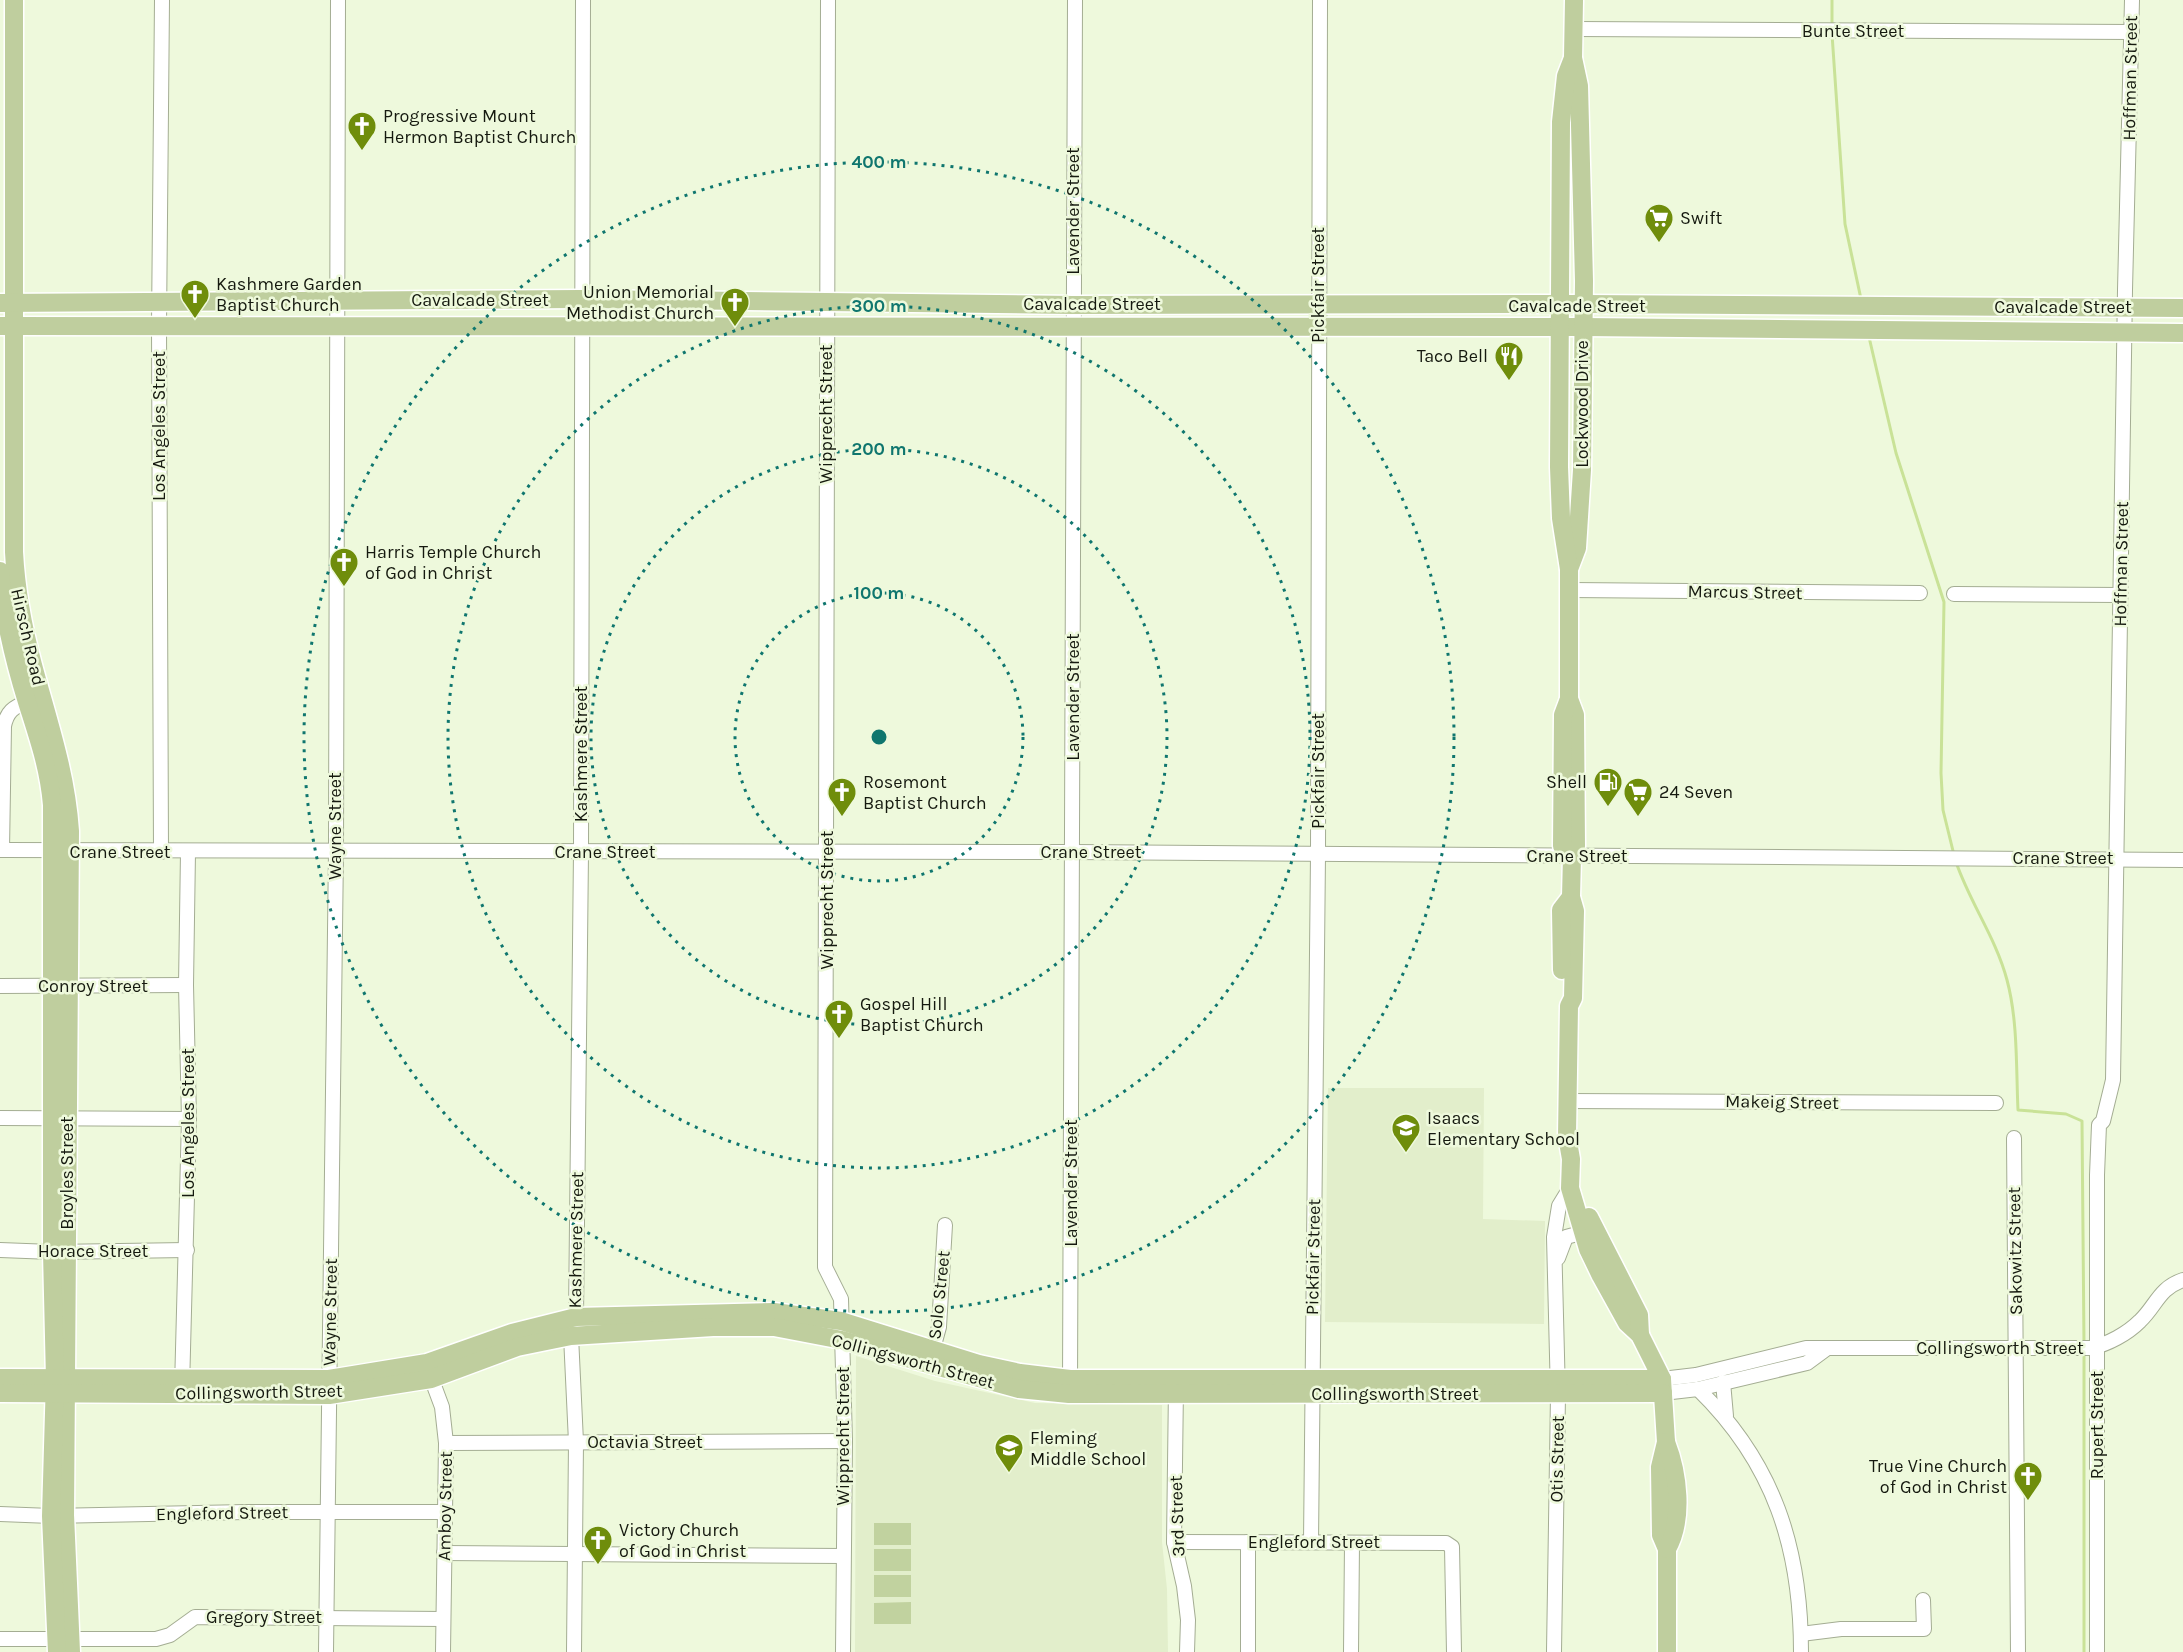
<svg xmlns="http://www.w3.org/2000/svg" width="2183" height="1652" viewBox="0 0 2183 1652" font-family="Karla,sans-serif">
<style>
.built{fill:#e2eecb}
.pitch{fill:#c1d29f}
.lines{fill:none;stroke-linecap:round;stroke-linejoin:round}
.stream{stroke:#c9e297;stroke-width:3}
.minor-casing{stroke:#a4ad93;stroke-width:16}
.major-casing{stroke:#fff;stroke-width:21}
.minor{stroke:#fff;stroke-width:14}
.major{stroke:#bfce9e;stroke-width:18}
.ring{fill:none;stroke:#0f766e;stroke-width:3;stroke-dasharray:3 6}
.labels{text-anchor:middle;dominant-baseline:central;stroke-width:5;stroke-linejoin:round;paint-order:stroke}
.street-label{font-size:18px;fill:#15190f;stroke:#eef9dc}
.poi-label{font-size:18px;fill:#15190f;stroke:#eef9dc;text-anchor:start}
.centre{fill:#0f766e;stroke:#eef9dc;stroke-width:3}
.ring-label{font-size:18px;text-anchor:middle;font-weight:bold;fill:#0f766e;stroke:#eef9dc;stroke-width:5;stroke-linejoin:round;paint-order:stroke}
</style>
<rect width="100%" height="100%" fill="#eef9dc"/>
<g class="built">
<path d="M1328,1088H1484L1483,1219L1545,1221L1544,1324L1325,1322Z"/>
<path d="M856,1356L935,1381L1035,1403L1162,1405V1542L1167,1589L1168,1652H855Z"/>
</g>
<g class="pitch">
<rect x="874" y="1523" width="37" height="22"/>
<path d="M911,1549V1571H874V1549Z"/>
<rect x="874" y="1575" width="37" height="22"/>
<path d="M911,1602V1624H874V1603Z"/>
</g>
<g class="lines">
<g class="stream">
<path d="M1832,28V0"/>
<path d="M1832,34L1845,224L1861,299"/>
<path d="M1869,337L1896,453L1944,602L1941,773L1943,810L1954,855"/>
<path d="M1956,862C1970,903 1996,938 2007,980C2018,1021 2016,1068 2018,1110L2066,1114L2082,1121L2084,1344"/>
<path d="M2084,1351V1652"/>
</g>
<g class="minor-casing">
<g id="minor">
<path d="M828,0L825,1267L841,1299L845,1441L843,1652"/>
<path d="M1574,29L2132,32"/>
<path d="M1570,590L1920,593"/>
<path d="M1954,594L2121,595"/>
<path d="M0,850L1073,852L2183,860"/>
<path d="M2,850L4,726C7,712 13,707 27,702"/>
<path d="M161,852L159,325L162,0"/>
<path d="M0,986L186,985"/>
<path d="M1567,1101L1996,1103"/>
<path d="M0,1118L189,1119"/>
<path d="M2014,1138L2018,1652"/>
<path d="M0,1250L52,1252L187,1250"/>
<path d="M1558,1258L1566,1237L1592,1230"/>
<path d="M931,1356L939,1327L945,1225"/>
<path d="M429,1372L442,1407L446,1443L443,1652"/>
<path d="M1662,1379L1696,1375L1806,1348H2091C2108,1344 2127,1334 2140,1321C2156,1306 2159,1288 2183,1280"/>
<path d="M1723,1382L1726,1416"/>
<path d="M1070,1386L1075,0"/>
<path d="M1176,1387L1174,1542L1184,1586L1188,1620L1187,1652"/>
<path d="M182,1388L189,1119L186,985L188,852"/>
<path d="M1698,1389C1774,1463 1801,1548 1801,1652"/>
<path d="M1663,1393L1698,1389L1807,1363L1826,1349"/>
<path d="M446,1443L845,1441"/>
<path d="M0,1514L51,1516L246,1512H444"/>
<path d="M1174,1542L1446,1543L1452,1547L1454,1652"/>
<path d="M1311,1542L1318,855L1320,0"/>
<path d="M444,1553L843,1556"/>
<path d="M1801,1634L1841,1629H1924L1923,1600"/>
<path d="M0,1639H156L170,1635L195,1617L443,1619"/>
<path d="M326,1652L336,851L338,0"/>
<path d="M574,1652L576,1442L571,1336L576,1317L581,852L583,0"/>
<path d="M1248,1652V1542"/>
<path d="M1351,1652L1352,1543"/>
<path d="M1554,1652L1558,1395L1554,1237L1559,1206L1570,1188"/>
<path d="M2097,1652V1175L2099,1125L2103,1121L2113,1080L2125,290L2132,0"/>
</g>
</g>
<g class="major-casing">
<g id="major">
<path d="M14,0V552C16,590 23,628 33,665C48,721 66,772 70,831L65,1515L71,1652"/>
<path d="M0,303L580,299L1073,305L1584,304L2183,308"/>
<path d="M0,326L1583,327L2183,333"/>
<path d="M1569,569L1577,548L1582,470L1584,281L1579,86L1573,58L1574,0"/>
<path d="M0,571C3,614 14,660 27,702C38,737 49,768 52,805V1252L55,1379L51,1516L57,1652"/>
<path d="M1569,699L1575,715L1576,846L1572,856L1571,897L1575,911L1573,998L1569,1006L1567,1136L1571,1159L1570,1188L1588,1249L1601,1276L1627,1323L1640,1335L1662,1379L1666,1442L1660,1467L1661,1535L1667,1549V1652"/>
<path d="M1572,856L1562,846L1563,715L1569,699V569L1561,518L1559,467L1561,122L1566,76L1573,58"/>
<path d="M1562,970L1561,910L1571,897"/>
<path d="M1589,1217L1639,1315L1640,1335"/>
<path d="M0,1378L329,1379L427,1363L512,1333L576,1317L774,1312L841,1321L979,1364L1020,1373L1070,1379H1662"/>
<path d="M0,1393L329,1395L431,1379L517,1347L571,1336L713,1327H774L842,1340L1019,1389L1069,1394L1663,1393"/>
<path d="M1666,1442C1678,1473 1684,1519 1667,1549"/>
</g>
</g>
<use href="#minor" class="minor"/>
<use href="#major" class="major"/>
</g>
<g class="ring">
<circle cx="879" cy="737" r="144"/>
<circle cx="879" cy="737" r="288"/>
<circle cx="879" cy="737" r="431"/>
<circle cx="879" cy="737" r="575"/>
</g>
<defs>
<g id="church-pin" transform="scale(1.5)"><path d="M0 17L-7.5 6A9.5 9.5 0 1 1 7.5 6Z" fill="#6f8d0b" stroke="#eef9dc"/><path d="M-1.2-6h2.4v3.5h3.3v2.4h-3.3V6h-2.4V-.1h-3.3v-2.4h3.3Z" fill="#fff"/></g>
<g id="supermarket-pin" transform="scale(1.5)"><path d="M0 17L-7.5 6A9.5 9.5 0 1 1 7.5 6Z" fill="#6f8d0b" stroke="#eef9dc"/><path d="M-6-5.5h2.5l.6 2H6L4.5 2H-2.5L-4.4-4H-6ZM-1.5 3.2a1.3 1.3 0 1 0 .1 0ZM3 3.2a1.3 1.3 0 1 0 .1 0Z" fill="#fff"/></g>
<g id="restaurant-pin" transform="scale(1.5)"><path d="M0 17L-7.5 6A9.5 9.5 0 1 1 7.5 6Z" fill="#6f8d0b" stroke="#eef9dc"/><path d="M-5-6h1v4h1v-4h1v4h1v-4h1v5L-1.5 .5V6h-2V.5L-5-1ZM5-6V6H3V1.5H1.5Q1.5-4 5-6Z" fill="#fff"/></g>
<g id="fuel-pin" transform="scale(1.5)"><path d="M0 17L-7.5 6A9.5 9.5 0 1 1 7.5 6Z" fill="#6f8d0b" stroke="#eef9dc"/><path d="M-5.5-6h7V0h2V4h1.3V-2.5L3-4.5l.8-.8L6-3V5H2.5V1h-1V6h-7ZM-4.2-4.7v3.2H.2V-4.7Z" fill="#fff"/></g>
<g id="school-pin" transform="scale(1.5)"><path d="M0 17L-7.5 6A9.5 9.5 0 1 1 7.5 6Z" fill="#6f8d0b" stroke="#eef9dc"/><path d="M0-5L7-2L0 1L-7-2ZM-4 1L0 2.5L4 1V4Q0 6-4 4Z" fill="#fff"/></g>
</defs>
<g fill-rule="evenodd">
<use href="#church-pin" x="362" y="126"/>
<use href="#supermarket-pin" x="1659" y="218"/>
<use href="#church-pin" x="195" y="294"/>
<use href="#church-pin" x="735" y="302"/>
<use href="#restaurant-pin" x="1509" y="356"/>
<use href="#church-pin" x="344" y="562"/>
<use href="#fuel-pin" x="1608" y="782"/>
<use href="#church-pin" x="842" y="792"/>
<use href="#supermarket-pin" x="1638" y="792"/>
<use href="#church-pin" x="839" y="1014"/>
<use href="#school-pin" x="1406" y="1128"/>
<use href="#school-pin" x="1009" y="1448"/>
<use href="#church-pin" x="2028" y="1476"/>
<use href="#church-pin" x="598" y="1540"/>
</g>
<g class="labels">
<g class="street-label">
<text x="1853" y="31">Bunte Street</text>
<text transform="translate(2130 78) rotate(-89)">Hoffman Street</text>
<text transform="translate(1073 211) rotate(-90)">Lavender Street</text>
<text transform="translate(1318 285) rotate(-90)">Pickfair Street</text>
<text x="480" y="300">Cavalcade Street</text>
<text x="1092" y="304">Cavalcade Street</text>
<text x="1577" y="306">Cavalcade Street</text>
<text x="2063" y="307">Cavalcade Street</text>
<text transform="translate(1582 404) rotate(-90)">Lockwood Drive</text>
<text transform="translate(826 414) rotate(-90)">Wipprecht Street</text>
<text transform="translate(159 426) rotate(-90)">Los Angeles Street</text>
<text transform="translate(2121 564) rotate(-89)">Hoffman Street</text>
<text transform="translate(1745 592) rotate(1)">Marcus Street</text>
<text transform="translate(28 637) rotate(77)">Hirsch Road</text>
<text transform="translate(1073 697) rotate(-90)">Lavender Street</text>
<text transform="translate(581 754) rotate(-90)">Kashmere Street</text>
<text transform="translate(1318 771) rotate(-90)">Pickfair Street</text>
<text transform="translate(335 826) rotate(-90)">Wayne Street</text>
<text x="120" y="852">Crane Street</text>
<text x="605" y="852">Crane Street</text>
<text x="1091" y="852">Crane Street</text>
<text x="1577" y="856">Crane Street</text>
<text x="2063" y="858">Crane Street</text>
<text transform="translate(827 900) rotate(-90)">Wipprecht Street</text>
<text x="93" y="986">Conroy Street</text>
<text transform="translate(1782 1102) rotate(1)">Makeig Street</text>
<text transform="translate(188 1123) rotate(-90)">Los Angeles Street</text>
<text transform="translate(67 1173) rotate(-90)">Broyles Street</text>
<text transform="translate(1071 1183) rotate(-90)">Lavender Street</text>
<text transform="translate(576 1240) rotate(-89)">Kashmere Street</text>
<text x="93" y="1251">Horace Street</text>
<text transform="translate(2015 1251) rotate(-91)">Sakowitz Street</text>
<text transform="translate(1313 1257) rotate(-89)">Pickfair Street</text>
<text transform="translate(939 1295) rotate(-84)">Solo Street</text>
<text transform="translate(330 1312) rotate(-89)">Wayne Street</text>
<text x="2000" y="1348">Collingsworth Street</text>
<text transform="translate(913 1361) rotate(15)">Collingsworth Street</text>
<text transform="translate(259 1392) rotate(-1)">Collingsworth Street</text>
<text x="1395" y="1394">Collingsworth Street</text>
<text transform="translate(2097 1425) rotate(-90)">Rupert Street</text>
<text transform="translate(843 1436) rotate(-90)">Wipprecht Street</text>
<text x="645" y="1442">Octavia Street</text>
<text transform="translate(1557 1459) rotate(-89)">Otis Street</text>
<text transform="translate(445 1506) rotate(-89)">Amboy Street</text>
<text transform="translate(222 1513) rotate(-1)">Engleford Street</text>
<text transform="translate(1177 1516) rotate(-92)">3rd Street</text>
<text x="1314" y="1542">Engleford Street</text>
<text x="264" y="1617">Gregory Street</text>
</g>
<g class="poi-label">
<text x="383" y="116">Progressive Mount<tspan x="383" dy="21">Hermon Baptist Church</tspan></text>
<text x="1680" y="218">Swift</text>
<text x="216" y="284">Kashmere Garden<tspan x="216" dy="21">Baptist Church</tspan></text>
<text x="714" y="292" text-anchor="end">Union Memorial<tspan x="714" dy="21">Methodist Church</tspan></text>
<text x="1488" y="356" text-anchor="end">Taco Bell</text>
<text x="365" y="552">Harris Temple Church<tspan x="365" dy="21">of God in Christ</tspan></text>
<text x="863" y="782">Rosemont<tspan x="863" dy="21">Baptist Church</tspan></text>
<text x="1587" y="782" text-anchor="end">Shell</text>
<text x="1659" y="792">24 Seven</text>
<text x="860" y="1004">Gospel Hill<tspan x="860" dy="21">Baptist Church</tspan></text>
<text x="1427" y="1118">Isaacs<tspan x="1427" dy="21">Elementary School</tspan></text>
<text x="1030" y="1438">Fleming<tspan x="1030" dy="21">Middle School</tspan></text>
<text x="2007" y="1466" text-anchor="end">True Vine Church<tspan x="2007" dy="21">of God in Christ</tspan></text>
<text x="619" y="1530">Victory Church<tspan x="619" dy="21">of God in Christ</tspan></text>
</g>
</g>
<circle cx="879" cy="737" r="9" class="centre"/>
<g class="ring-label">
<text x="879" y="168">400 m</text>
<text x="879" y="312">300 m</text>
<text x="879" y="455">200 m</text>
<text x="879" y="599">100 m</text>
</g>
</svg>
